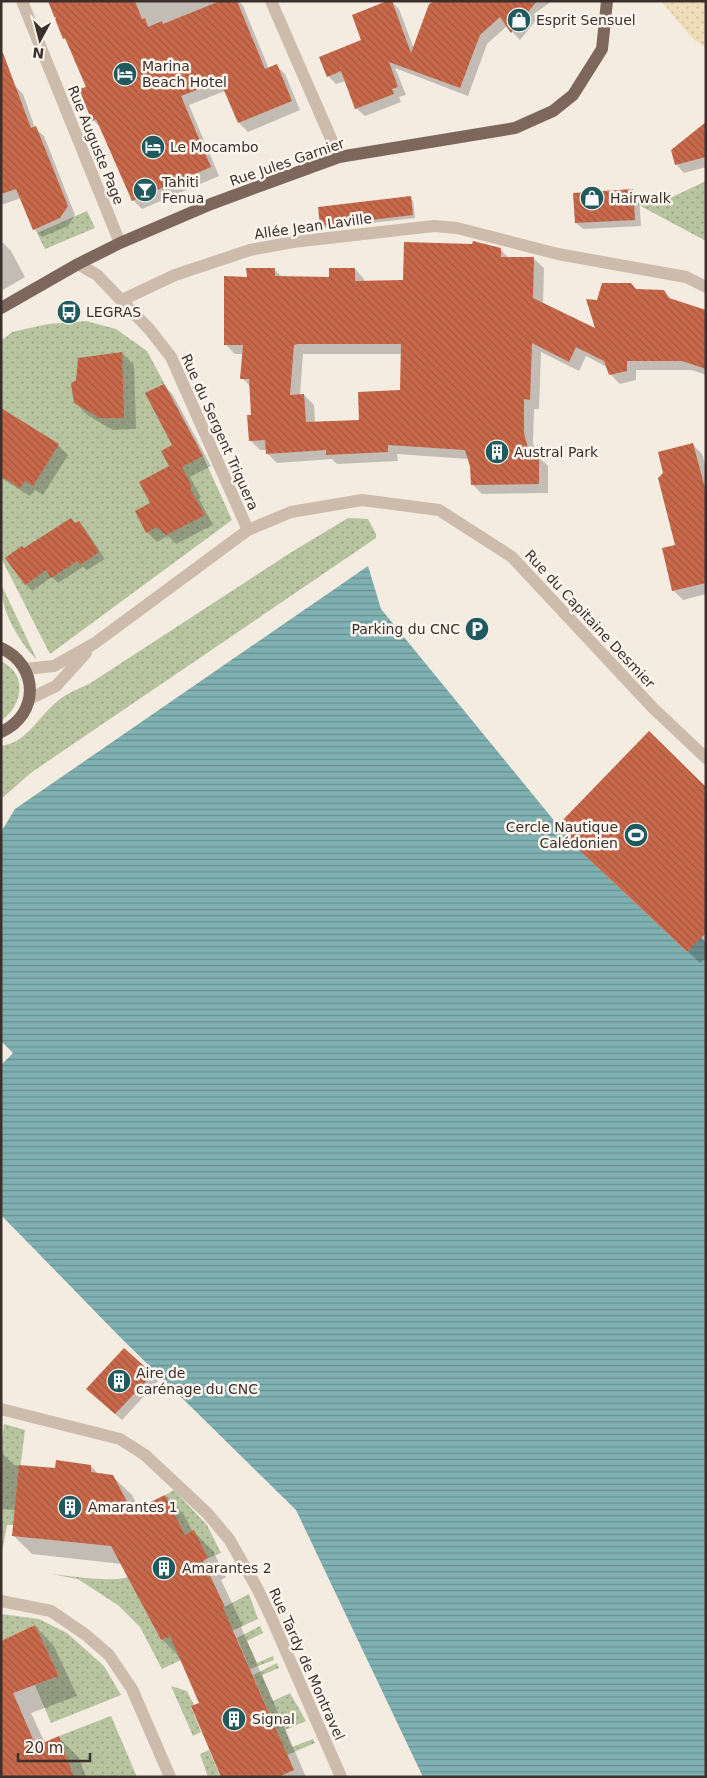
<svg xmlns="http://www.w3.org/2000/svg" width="707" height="1778" viewBox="0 0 707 1778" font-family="'DejaVu Sans',sans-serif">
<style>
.green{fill:url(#green-dots)}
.sand{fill:url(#sand-dots)}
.water{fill:url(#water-rules)}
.shadow{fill:#0003;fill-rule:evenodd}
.building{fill:url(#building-back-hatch);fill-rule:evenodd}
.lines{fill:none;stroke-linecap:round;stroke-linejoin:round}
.street{stroke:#cdbbac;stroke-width:12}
.primary{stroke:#7d675c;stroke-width:12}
.labels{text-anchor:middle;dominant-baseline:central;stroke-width:5;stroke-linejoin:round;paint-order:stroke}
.poi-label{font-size:14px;fill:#3b302b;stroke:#fbf5ee;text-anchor:start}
.street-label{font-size:14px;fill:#3b302b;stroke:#fbf5ee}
</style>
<defs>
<pattern id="green-dots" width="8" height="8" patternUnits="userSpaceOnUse" patternTransform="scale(1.25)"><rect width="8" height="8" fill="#b8c4a0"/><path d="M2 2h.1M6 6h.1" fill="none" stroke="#97a083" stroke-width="1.8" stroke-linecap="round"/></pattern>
<pattern id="sand-dots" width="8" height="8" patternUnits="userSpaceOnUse" patternTransform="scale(1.25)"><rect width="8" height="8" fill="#efdcb8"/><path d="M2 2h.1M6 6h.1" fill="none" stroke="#cebd9e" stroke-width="1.8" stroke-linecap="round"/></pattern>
<pattern id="water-rules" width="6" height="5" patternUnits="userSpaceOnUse" patternTransform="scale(1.25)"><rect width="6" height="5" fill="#7fb0b2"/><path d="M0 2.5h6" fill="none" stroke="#699091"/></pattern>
<pattern id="building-back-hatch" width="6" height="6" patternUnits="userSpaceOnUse" patternTransform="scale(1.25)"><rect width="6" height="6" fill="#c8694b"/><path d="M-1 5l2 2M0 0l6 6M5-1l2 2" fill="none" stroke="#a4573f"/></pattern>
</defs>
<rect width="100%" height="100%" fill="#f4ebe1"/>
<g class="green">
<path d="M706,181V241L635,203L668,199Z"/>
<path d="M87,211L95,228L45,249L37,233Z"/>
<path d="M86,321L116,329L147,351L203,456L232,520L50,654L1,558V341L12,332L48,324Z"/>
<path d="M348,518L368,519L376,534V538L32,772L1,799V746C25,743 36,721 52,706C63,695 75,690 89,684L290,553Z"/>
<path d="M1,584L37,660C18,640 1,612 1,584Z"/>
<path d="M1,661C28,674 23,705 1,721Z"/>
<path d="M4,1424L25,1430L13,1525H7L1,1558V1446Z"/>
<path d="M174,1490L207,1525L221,1553L208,1558L194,1531L185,1535L165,1495Z"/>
<path d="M51,1574C72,1576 117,1584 134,1575L143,1606L161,1640L249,1594L258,1619L182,1653L185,1658L162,1669L140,1627L119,1606L78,1579Z"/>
<path d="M1,1614L39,1619L67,1633L104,1666L121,1695L51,1723L35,1685L59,1676L35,1625L1,1641Z"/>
<path d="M260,1626L263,1633L247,1641L257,1663L273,1656L274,1660L250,1669L237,1638Z"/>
<path d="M277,1663L279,1668L262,1675L273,1701L290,1693L306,1721L285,1730L292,1747L313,1739L315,1743L287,1755L253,1675Z"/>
<path d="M171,1686L187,1691L194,1705L191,1707L201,1732L193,1736Z"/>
<path d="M111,1716L137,1777H74L59,1736Z"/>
<path d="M209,1750L220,1776L231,1777H208L200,1754Z"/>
</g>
<path class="sand" d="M661,1H706V47L694,40Z"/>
<path class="water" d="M368,566L381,609L574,845L687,952L701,937L706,943V1777H423L296,1510L120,1337L1,1215V1065L13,1053L1,1041V832L15,809Z"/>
<g class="shadow">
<path d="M49,1H239L243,6L269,69L276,65L285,74L300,110L248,132L239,123L225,91L189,105L219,176L142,209L133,200L102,129L93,120L87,88L69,44L64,38Z"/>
<path d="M391,1L399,9L414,49L470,1H552L534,14L537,19L520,40L507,26L487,44L468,96L395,68L406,95L399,97L401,102L365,116L356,108L346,81L336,84L328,76L363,41Z"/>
<path d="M15,86L23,94L35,128L44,136L75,215L68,226L42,237L34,229L21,198L1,205V91Z"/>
<path d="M706,123V167L684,173L676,164Z"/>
<path d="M633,190L639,197L641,226L583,229L576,223Z"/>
<path d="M410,198L413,201L415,218L324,228L321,225Z"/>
<path d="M3,243L11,251L25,277L1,291V244Z"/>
<path d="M500,249L509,258L534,259L544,268L543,304L597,330L598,301L636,290L664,292L673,301L706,311V375L692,370H636V380L620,384L610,374L607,367L586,356L579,371L541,352L539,409H534L533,443L537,456L548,466V493L482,494L472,484L469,459L397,454L398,461L337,464L332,459L277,463L267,453V450H260L250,440L252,416L251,387L242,378L244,354H235L225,344L248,278L274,269L283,278H330L355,269L364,279V282H404ZM303,354H402L401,391L361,421L315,423L314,405L304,395H300Z"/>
<path d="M122,353L134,365L136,429L113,430L87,415L75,402Z"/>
<path d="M164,385L173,395L211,466L190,477L201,497L199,499L213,525L176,544L168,536L157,542L147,532L152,503L170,467L174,446Z"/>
<path d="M15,418L58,445L68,455L43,495L35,490L30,496L1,478V439Z"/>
<path d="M693,445L702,454L706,467V594L683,600L673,590L676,546Z"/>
<path d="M79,523L85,529L105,559L87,570L83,567L58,583L52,577L32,591L26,584L24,549Z"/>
<path d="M706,789V958L700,963L588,857Z"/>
<path d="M152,1374L158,1381L122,1420L94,1395Z"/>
<path d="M1,1452L14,1465L56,1470L91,1466L99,1475L112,1476L132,1495L139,1509L165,1496L184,1515L193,1532H194L213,1551L226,1577L221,1580L243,1626L241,1627L306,1777H222L201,1704L181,1659L162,1639L122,1564L32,1554L13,1535L16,1510L1,1509Z"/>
<path d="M35,1626L54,1646L77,1696L31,1713L45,1743L59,1738L79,1758L86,1777H1V1642Z"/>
</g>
<g class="building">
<path d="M48,1H135L142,19L145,18L148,27L162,21L163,24L220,1H237L265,69L277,64L292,101L238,123L220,81L181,96L211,167L132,201L96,119L92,121L79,89L86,87L65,38L63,39Z"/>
<path d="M387,1H392L411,53L429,4L435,1H537L511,33L500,17L480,35L460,88L389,62L398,87L392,89L394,94L355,109L341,71L327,77L319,57L361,40L352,15Z"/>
<path d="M1,53H3L31,128L36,126L68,206L60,218L33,230L16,189L1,194Z"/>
<path d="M706,122V157L675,165L671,150Z"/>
<path d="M633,189L635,220L575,223L573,193Z"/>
<path d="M411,196L413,215L320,226L318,207Z"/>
<path d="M473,241L501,248V257H534L533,298L595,328L586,299L597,300L602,283H631L636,289L664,290L669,298L706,310V369L682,361H627V371L609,375L604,361L576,347L569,362L532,343L530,400L524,399V433L530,456L539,455V484L471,485L470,466L465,450L388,445V452L326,455V450L266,454L265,440L249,441L247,415H251L249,379H240L243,345H224V276L247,277L246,268H275V276L329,277V268H355V281L403,280L404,242L472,244ZM298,344H401L400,390L358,392L359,420L306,422L304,394L290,395L294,345Z"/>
<path d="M122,352L124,418H100L74,403L71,384L76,380L78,358Z"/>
<path d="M164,384L203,456L182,467L192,487L190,489L205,515L166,535L157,527L146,533L135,511L150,503L139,482L169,466L161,451L172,445L145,393Z"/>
<path d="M1,408L59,444L33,486L25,481L20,488L1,476Z"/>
<path d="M693,443L706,492V583L672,591L662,548L675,545L658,478L663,473L658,452Z"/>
<path d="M71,518L75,523L79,521L99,552L80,565L77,561L51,578L46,570L25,585L5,558L22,546L24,548Z"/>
<path d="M649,731L706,787V933L687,952L574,845L558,825Z"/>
<path d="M124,1348L153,1374L115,1414L86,1389Z"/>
<path d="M56,1460L91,1465V1472L113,1475L132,1511L165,1495L185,1535L194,1530L208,1558L203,1561L225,1607L223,1608L294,1770L278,1777H221L191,1706L199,1703L170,1636L161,1640L111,1546L12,1536L19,1465L55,1468Z"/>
<path d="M35,1625L59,1676L13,1693L36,1746L59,1736L74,1777H1V1641Z"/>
</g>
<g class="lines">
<g class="street">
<path d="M22,1L120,243"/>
<path d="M271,1L339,157"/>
<path d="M78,264L97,275L150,330L171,357L248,530"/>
<path d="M122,300L175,275L250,250L293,242L434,226L457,228L558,254L686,277L706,287"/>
<path d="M25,669L54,666L95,643L248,530L291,512L362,500L439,510L512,557L653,708L706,758"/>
<path d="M29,699L56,686L86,653"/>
<path d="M1,1409L120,1439L145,1455L207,1513L229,1539L257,1588L271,1617L341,1777"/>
<path d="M1,1601L51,1611L86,1635L109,1655L132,1689L170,1777"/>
</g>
<g class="primary">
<path d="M1,308L78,264L120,243L211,204L339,157L515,128L553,111L573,95L602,49L607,1"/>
<path d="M1,648C39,665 40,715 1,732"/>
</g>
</g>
<defs>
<g id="shop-disc" transform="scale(1.25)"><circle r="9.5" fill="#1f5a5e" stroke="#fbf5ee"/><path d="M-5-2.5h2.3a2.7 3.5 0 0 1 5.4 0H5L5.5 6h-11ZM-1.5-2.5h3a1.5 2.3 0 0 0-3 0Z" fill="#fff"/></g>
<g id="hotel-disc" transform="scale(1.25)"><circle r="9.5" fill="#1f5a5e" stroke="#fbf5ee"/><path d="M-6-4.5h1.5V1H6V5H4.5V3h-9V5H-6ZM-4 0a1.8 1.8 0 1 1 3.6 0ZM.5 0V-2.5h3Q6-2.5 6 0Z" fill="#fff"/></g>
<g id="bar-disc" transform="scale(1.25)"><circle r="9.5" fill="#1f5a5e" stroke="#fbf5ee"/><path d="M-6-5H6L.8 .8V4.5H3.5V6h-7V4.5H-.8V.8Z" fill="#fff"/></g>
<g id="bus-disc" transform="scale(1.25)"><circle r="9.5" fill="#1f5a5e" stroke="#fbf5ee"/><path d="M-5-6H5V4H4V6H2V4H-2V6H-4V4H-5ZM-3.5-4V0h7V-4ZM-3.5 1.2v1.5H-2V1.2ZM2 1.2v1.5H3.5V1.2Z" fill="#fff"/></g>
<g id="building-disc" transform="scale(1.25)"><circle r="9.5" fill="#1f5a5e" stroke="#fbf5ee"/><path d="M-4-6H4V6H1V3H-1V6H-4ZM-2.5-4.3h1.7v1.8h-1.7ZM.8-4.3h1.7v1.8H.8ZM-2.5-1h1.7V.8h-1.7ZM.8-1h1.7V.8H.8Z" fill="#fff"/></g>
<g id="parking-disc" transform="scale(1.25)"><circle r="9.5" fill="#1f5a5e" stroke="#fbf5ee"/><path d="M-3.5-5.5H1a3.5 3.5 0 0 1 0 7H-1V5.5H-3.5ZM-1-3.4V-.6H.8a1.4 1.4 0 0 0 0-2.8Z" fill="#fff"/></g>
<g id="stadium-disc" transform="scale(1.25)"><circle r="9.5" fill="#1f5a5e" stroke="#fbf5ee"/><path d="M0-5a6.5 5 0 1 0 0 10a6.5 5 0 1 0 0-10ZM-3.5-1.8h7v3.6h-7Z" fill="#fff"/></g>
</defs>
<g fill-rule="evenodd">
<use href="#shop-disc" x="519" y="20"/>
<use href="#hotel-disc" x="125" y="74"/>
<use href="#hotel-disc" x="153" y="147"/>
<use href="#bar-disc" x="145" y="190"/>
<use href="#shop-disc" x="592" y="198"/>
<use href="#bus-disc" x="69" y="312"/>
<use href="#building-disc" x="497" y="452"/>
<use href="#parking-disc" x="477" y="629"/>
<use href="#stadium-disc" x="636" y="835"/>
<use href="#building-disc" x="119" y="1381"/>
<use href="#building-disc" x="70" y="1507"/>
<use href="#building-disc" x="164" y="1568"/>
<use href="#building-disc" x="234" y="1719"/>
</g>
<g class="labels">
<g class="poi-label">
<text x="536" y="20">Esprit Sensuel</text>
<text x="142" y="66">Marina<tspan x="142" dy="16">Beach Hotel</tspan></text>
<text x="170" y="147">Le Mocambo</text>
<text x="162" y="182">Tahiti<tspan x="162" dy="16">Fenua</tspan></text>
<text x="610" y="198">Hairwalk</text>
<text x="86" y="312">LEGRAS</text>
<text x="514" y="452">Austral Park</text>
<text x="460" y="629" text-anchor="end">Parking du CNC</text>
<text x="618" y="827" text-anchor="end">Cercle Nautique<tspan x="618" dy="16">Calédonien</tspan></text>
<text x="136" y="1373">Aire de<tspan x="136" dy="16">carénage du CNC</tspan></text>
<text x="88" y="1507">Amarantes 1</text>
<text x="182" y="1568">Amarantes 2</text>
<text x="252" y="1719">Signal</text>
</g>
<g class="street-label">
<text transform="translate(96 145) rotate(68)">Rue Auguste Page</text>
<text transform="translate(287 162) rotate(-19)">Rue Jules Garnier</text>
<text transform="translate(313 226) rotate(-8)">Allée Jean Laville</text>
<text transform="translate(220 432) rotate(66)">Rue du Sergent Triquera</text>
<text transform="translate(590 619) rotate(47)">Rue du Capitaine Desmier</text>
<text transform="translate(307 1664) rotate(66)">Rue Tardy de Montravel</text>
</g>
</g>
<rect width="707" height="1778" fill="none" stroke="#3b302b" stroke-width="5"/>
<g transform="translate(40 40) rotate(187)" stroke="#fbf5ee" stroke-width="4" paint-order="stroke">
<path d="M0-4L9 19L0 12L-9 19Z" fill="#3b302b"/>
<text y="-8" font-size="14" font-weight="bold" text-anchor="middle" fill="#3b302b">N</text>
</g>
<path d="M18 1753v8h72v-8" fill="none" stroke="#3b302b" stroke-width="2.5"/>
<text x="25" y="1753" font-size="15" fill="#3b302b" stroke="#fbf5ee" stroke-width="4" paint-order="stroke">20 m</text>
</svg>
